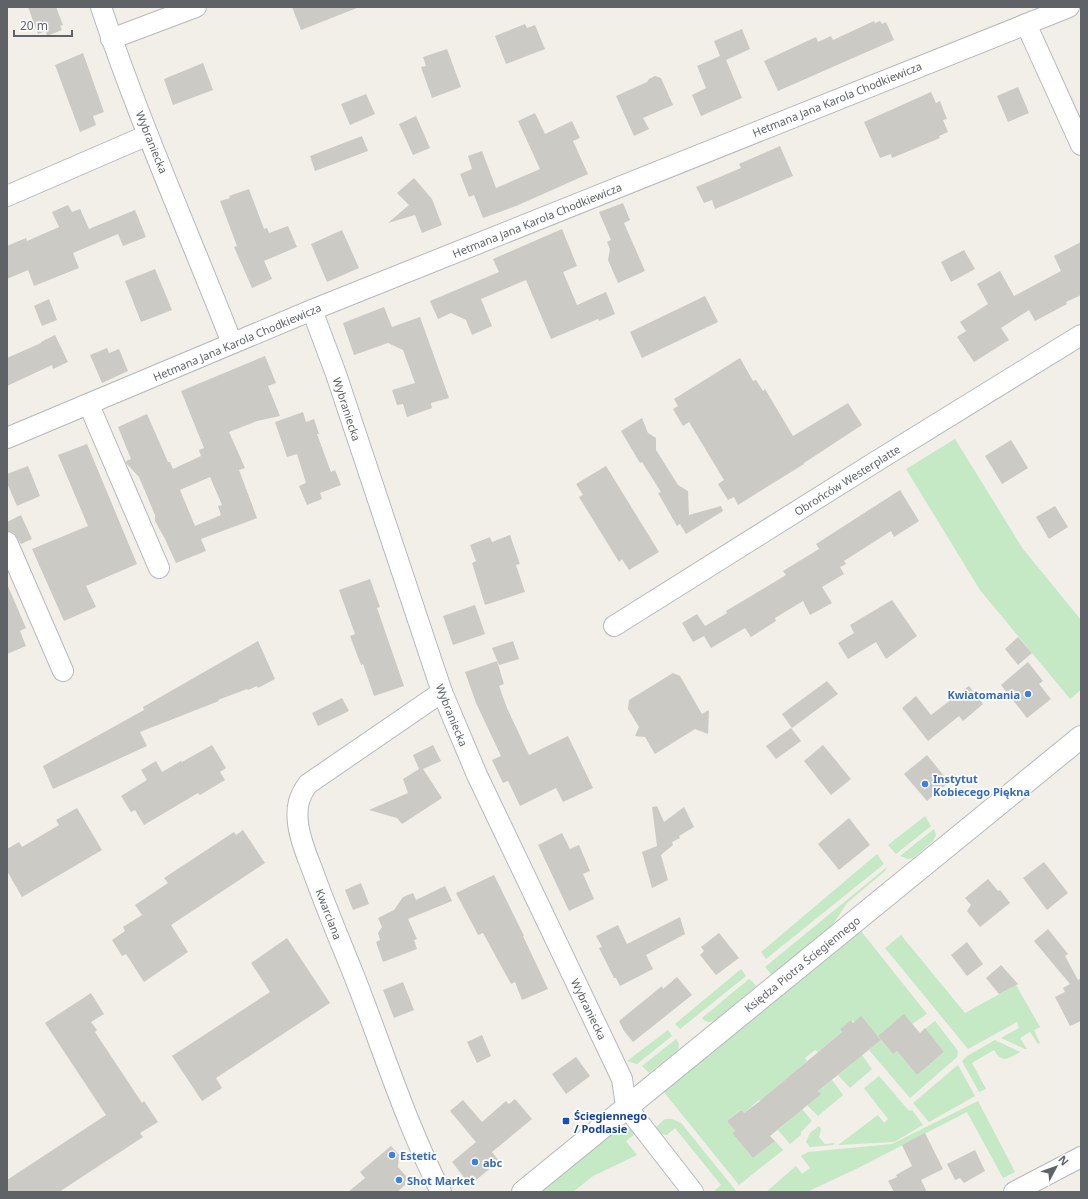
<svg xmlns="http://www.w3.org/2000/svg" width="1088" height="1199" viewBox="0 0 1088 1199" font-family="'Noto Sans',sans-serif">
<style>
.green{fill:#c5e8c5}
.building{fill:#cccac5;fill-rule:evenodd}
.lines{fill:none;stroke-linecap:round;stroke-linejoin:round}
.minor-casing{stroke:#b5b8bc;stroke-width:22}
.tertiary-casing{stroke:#b5b8bc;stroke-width:24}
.minor{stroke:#fff;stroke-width:20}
.tertiary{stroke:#fff;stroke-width:22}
.shop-dot{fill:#3f7fe0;stroke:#fff;stroke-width:1.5}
.transit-dot{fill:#1a4fb4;stroke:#fff;stroke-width:1.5}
.labels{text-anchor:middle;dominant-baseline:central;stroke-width:3.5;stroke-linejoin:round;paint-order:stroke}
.street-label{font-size:11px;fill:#5f6368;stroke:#fff}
.shop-label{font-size:11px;font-weight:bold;fill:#366cbe;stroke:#fff;text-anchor:start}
.transit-label{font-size:11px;font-weight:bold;fill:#164399;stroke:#fff;text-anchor:start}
</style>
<rect width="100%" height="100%" fill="#f1efe8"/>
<g class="green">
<path d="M955,439L1023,549L1081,620V690L1070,699L980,590L906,469Z"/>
<path d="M925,816L931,826L896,854L888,845Z"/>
<path d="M934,829L936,835L933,841L913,858L908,859L900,856Z"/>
<path d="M877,854L884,864L766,959L761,952Z"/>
<path d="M887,867L885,871L847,903L833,924L827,930L772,975L765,967Z"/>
<path d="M861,931L927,1014L912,1024L904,1015L878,1036L851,1020L840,1029L842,1032L818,1052L815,1050L805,1058L807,1061L799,1068L801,1070L793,1077L791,1075L780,1084L781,1087L762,1103L759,1100L744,1113L740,1110L727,1121L735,1131L732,1133L753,1158L775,1141L783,1150L739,1185L663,1091Z"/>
<path d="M901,935L965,1013L1016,985L1040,1027L1034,1030L1040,1043L1038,1044L1030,1032L1020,1038L1027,1049H1025L1001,1038L1019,1028L1017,1022L968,1049L885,948Z"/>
<path d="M741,969L746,976L680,1029L675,1024Z"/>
<path d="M749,979H750L756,986L717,1019C711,1023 706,1023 702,1018Z"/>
<path d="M935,1021L958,1051L957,1057L910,1098L869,1050L881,1040L893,1054L897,1051L917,1075L944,1052L925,1029Z"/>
<path d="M668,1030L672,1036L637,1064L627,1061Z"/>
<path d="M676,1039L679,1044L678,1050L649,1073L642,1066Z"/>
<path d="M995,1040L1020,1052C1007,1059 1003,1064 994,1050L972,1063L986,1089L979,1092L962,1061L967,1056Z"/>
<path d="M862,1055L872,1069L850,1088L838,1075Z"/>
<path d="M958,1065L975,1096L929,1122L913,1103Z"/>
<path d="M879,1076L909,1111L912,1110L923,1125L894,1142L838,1145L878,1115L884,1123L888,1119L864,1088Z"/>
<path d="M832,1080L843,1095L818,1116L807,1105L820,1094L818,1091Z"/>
<path d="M978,1101L1015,1172L1003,1178L967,1112L858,1168L807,1192H766L796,1166L802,1174L810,1168L801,1156L808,1152L892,1144Z"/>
<path d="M802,1109L812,1121L801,1132V1135L790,1144L778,1130Z"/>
<path d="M665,1119H672L681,1123L737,1192H713L721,1185L675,1128L667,1135L661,1134L656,1127Z"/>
<path d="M819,1126L821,1129L819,1137L825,1144L834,1143L833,1145L810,1147L806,1142L810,1133Z"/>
<path d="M628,1128L636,1133L626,1141L637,1155L593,1176L573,1192H541L616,1130L619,1129Z"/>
</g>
<g class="building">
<path d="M28,7H56L63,25L60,26L62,30L47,36L46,31L38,34Z"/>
<path d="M292,7H356L357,8L301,30Z"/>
<path d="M874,21L875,23L880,21L882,24L886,22L894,40L778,91L764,61L816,37L818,42L831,36L833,40Z"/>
<path d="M525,24L527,28L535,25L545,49L506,64L495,36Z"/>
<path d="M742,29L750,49L726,60L742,98L701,116L692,95L706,88L697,66L720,56L714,41Z"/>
<path d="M447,49L461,87L432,98L421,67L426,66L423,57Z"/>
<path d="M83,53L104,112L93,116L96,125L80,132L55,65Z"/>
<path d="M203,63L213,90L173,105L164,79Z"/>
<path d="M655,76L661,78L673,105L643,118L649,129L634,136L616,96L647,82L649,79Z"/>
<path d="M1018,87L1029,113L1008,122L997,96Z"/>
<path d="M931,92L936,103L940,101L947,119L943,120L948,132L939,136L940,138L892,158L891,154L880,158L864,122Z"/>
<path d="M366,94L375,114L350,125L341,104Z"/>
<path d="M535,113L545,134L572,121L580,138L573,141L588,174L516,206L483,218L474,195L469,197L460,174L472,169L468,156L482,151L496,188L540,169L518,121Z"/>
<path d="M416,116L430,148L413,155L399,124Z"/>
<path d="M362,136L368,151L315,171L310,156Z"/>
<path d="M780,146L793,176L715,209L712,200L704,203L696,187L741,168L739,164Z"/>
<path d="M414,178L432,199L442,225L422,233L415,215L388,223L409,205L397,193Z"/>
<path d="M249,189L264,229L267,228L269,233L288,226L297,247L264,261L272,279L252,288L234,247L237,246L220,201L230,198L229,196Z"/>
<path d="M623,203L630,220L624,223L645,271L618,283L608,260L610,249L607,242L611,240L599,212Z"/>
<path d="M68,205L72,212L80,209L89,229L135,210L146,237L123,246L118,234L73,253L79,268L34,286L28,270L7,279V246L26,238L27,241L59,227L52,212Z"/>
<path d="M562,229L577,266L563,272L577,305L606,292L615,314L599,321L598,319L551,339L526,280L481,299L492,326L472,335L466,320L451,313L438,319L430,301L499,272L493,259Z"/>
<path d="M342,230L359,268L327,282L311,244Z"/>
<path d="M1081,242V295L1066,302L1067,304L1035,321L1029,310L1001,328L1009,340L974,362L957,337L966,331L960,322L988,304L977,284L1000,271L1014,296L1061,271L1054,256Z"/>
<path d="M964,250L975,269L951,282L941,262Z"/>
<path d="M155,269L172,310L141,322L125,281Z"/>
<path d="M705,296L718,322L642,358L630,332Z"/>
<path d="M49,299L57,320L42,326L34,306Z"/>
<path d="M384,307L392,327L420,317L449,398L431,403L432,408L407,417L403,404L397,405L392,390L415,383L403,350L388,343L354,355L343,323Z"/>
<path d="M55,335L68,362L53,369L52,365L7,386V358L41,343V342Z"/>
<path d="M107,348L109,353L119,349L128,371L102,383L90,355Z"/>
<path d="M265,356L276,383L268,386L280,416L257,421L229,432L245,468L239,470L257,518L201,539L206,551L176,563L165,539L155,521V515L139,477L126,463V461L131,459L118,427L147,414L168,462H170L173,469L201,456L199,450L204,448L181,391ZM210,477L222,505L218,506L221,515L195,526L180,490Z"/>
<path d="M740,358L753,381L756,380L763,391L765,389L793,436L848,403L862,425L804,463V464L738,505L734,497L728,500L718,484L724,480L689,422L683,426L673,409L678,406L674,399Z"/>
<path d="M303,412L306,422L314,419L319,434H317L331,472L335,470L341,485L320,493L322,499L307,505L299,486L306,483L297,454L287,457L275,422Z"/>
<path d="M642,418L648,433L656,438V450L678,485L688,491L689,515L721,506L723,511L686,534L680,524L677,526L658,493L661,492L642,462L640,463L621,431Z"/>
<path d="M1011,440L1028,468L1002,484L985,456Z"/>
<path d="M87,444L137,564L86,586L96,607L64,621L32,549L88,526L58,455Z"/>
<path d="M28,466L40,496L17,506L7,483V474Z"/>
<path d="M606,466L659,552L629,570L622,559L619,562L579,497L583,495L576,484Z"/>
<path d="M900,490L919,521L894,537L891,531L844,561L846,564L840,567L844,574L822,587L832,603L810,615L803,601L775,618L776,621L751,637L745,628L711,648L704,636L693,642L682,623L697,614L705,626L727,613L726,611L786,575L783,571L819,549L816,544Z"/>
<path d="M1055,506L1068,527L1049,539L1036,517Z"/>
<path d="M21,515L32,539L21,544L14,533L7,531V522Z"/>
<path d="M510,535L520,564L516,565L525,592L485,605L472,563L476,561L470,545L490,537L492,542Z"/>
<path d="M370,579L380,607L377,608L404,686L374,696L363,664L361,665L350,636L355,634L339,590Z"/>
<path d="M7,584L26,628L20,631L26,646L7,654Z"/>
<path d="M892,600L917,636L886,659L876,642L848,659L838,643L854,633L850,625Z"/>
<path d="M475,605L485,634L453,645L443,616Z"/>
<path d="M1018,637L1032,653L1018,665L1005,649Z"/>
<path d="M258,641L275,679L258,688L257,686L248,690L247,689L218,700L219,701L140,732L147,746L53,789L43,766L144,710L143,707Z"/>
<path d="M513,641L519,659L499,665L492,648Z"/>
<path d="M497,661L504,684L499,686L507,708L529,755L568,736L593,788L563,802L556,788L520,806L508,781L503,783L492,760L501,756L476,703L465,672Z"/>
<path d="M1028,662L1043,681L1039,684L1051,699L1027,718L1001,685Z"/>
<path d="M673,673L680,676L702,714L709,710L708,734L695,729L655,754L645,737L635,736L639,727L628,709L629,700Z"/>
<path d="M827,681L838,694L792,728L782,714Z"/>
<path d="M969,686L983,704L963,721L959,716L928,741L902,708L916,696L931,715Z"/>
<path d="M342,698L349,711L318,726L312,713Z"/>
<path d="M791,728L801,741L776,759L766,746Z"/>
<path d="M212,745L226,768L220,772L225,780L200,795L198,793L144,825L135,810L131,812L121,796L147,780L141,770L156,761L162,772L181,761L182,762Z"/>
<path d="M433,745L441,761L423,769L442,798L402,824L397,818L369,810L408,793L403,779L419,769L413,755Z"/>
<path d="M823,745L851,779L831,795L804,761Z"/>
<path d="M927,755L949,782L927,801L904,774Z"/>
<path d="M657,806L664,822L684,807L694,827L679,836L680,838L672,842L673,845L661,855L668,880L652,888L642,852L657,846L652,807Z"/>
<path d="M77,808L102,850L22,897L7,871V849L19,842L22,847L59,825L56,820Z"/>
<path d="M849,818L870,845L839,870L818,844Z"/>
<path d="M243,830L265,863L171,925L188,952L144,982L126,954L122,956L112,940L125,931L123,927L142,915L135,905L168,883L164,878L234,832L236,835Z"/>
<path d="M562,833L570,849L579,845L590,871L583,874L594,899L569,911L538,845Z"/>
<path d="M1044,862L1068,893L1047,910L1023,878Z"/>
<path d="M494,875L524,936H523L548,989L522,1000L515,982L511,984L483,933L478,935L456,893Z"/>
<path d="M988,879L998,891L1000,890L1010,903L980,927L967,911L971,905L965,898Z"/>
<path d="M361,883L369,904L353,910L345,890Z"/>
<path d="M445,886L452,901L408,919L417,939L414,940L417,949L383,962L376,942L380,940L378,933L382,927L378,918L394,910L403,897L413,893L416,900Z"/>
<path d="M680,917L685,934L646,955L653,969L620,986L616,978H614L599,948L602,947L596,936L618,925L627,944Z"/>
<path d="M1048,929L1068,954L1065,956L1078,980L1081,978V1021L1070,1026L1055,997L1065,992L1063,988L1070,984L1034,941Z"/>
<path d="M719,933L739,958L716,975L700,955L704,951L701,947Z"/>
<path d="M287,938L330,1003L216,1078L222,1088L202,1101L172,1056L270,992L251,963Z"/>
<path d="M967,942L983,964L967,976L951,955Z"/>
<path d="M1001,965L1018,984L999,994L986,978Z"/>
<path d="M677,977L692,995L633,1042L624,1031L619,1021L662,986L663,989Z"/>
<path d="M403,982L414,1010L394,1018L383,990Z"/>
<path d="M91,993L104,1014L91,1022L97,1030L95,1032L142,1103L144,1101L158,1122L140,1133L143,1137L59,1192H7V1180L106,1115L45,1023Z"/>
<path d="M904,1014L920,1033L925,1028L944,1052L917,1075L897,1051L893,1054L878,1036Z"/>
<path d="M861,1016L881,1040L818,1091L821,1094L770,1136L775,1141L753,1158L732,1133L735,1131L727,1121L741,1110L744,1113L760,1101L842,1032L840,1029L851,1020L853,1023Z"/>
<path d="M482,1035L491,1056L477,1063L467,1042Z"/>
<path d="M576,1057L590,1076L566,1094L552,1074Z"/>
<path d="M515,1099L532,1119L492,1152L499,1161L470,1185L452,1162L476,1142L450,1111L463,1100L482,1122L506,1101L509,1104Z"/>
<path d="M925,1133L943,1169L921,1180L927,1192H894L888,1181L897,1177L896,1175L912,1166L902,1145Z"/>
<path d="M391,1146L399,1155L398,1167L406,1176L405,1185L397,1192H348L365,1178L360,1172Z"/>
<path d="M975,1150L985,1171L964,1183L960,1178L955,1180L947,1164Z"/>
</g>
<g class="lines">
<g class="minor-casing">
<g id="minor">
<path d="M101,7C139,121 188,231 232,343"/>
<path d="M1026,24L1081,145"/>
<path d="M111,39L196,7"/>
<path d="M7,196L148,135"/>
<path d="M312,310L336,374L442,692L477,775L622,1079L626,1106L693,1192"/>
<path d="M89,405L159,568"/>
<path d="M7,438L312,310L1069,7"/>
<path d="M7,542L63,671"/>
<path d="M614,626L880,459L1081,335"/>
<path d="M441,1192C405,1122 382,1046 353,973C340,941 327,910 315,877C309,860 300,842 298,823C296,807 299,796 308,784L442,692"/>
<path d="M1014,1192L1081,1157"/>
</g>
</g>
<g class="tertiary-casing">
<path id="tertiary" d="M523,1192L1081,737"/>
</g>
<use href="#minor" class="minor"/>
<use href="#tertiary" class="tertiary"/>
</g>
<g class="shop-dot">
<circle cx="1028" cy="694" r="4"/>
<circle cx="925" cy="784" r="4"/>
<circle cx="392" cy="1155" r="4"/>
<circle cx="475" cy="1162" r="4"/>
<circle cx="399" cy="1180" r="4"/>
</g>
<rect class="transit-dot" x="562" y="1117" width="8" height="8" rx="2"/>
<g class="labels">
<g class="street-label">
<text transform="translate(837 99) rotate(-22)">Hetmana Jana Karola Chodkiewicza</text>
<text transform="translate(152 142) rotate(68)">Wybraniecka</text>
<text transform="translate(537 220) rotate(-22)">Hetmana Jana Karola Chodkiewicza</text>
<text transform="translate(237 342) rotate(-23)">Hetmana Jana Karola Chodkiewicza</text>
<text transform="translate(347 409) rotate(72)">Wybraniecka</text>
<text transform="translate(847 480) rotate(-32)">Obrońców Westerplatte</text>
<text transform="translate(452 715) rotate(68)">Wybraniecka</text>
<text transform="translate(329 914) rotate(69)">Kwarciana</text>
<text transform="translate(802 964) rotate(-39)">Księdza Piotra Ściegiennego</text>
<text transform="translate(589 1009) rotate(64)">Wybraniecka</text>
</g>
<g class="shop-label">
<text x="1020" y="694" text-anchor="end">Kwiatomania</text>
<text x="933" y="778">Instytut<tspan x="933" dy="13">Kobiecego Piękna</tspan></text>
<text x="400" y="1155">Estetic</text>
<text x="483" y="1162">abc</text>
<text x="407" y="1180">Shot Market</text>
</g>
<g class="transit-label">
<text x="574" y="1115">Ściegiennego<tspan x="574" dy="13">/ Podlasie</tspan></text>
</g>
</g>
<rect width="1088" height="1199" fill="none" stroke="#5f6368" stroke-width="16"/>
<g transform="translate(1056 1167) rotate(49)" stroke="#ffffff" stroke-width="3" paint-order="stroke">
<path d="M0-3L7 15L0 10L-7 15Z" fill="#5f6368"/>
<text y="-6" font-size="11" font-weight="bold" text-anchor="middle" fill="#5f6368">N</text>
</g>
<path d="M14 30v6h58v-6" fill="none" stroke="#5f6368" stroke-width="2"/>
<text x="20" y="30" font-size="12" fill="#5f6368" stroke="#ffffff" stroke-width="3" paint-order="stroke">20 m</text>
</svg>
